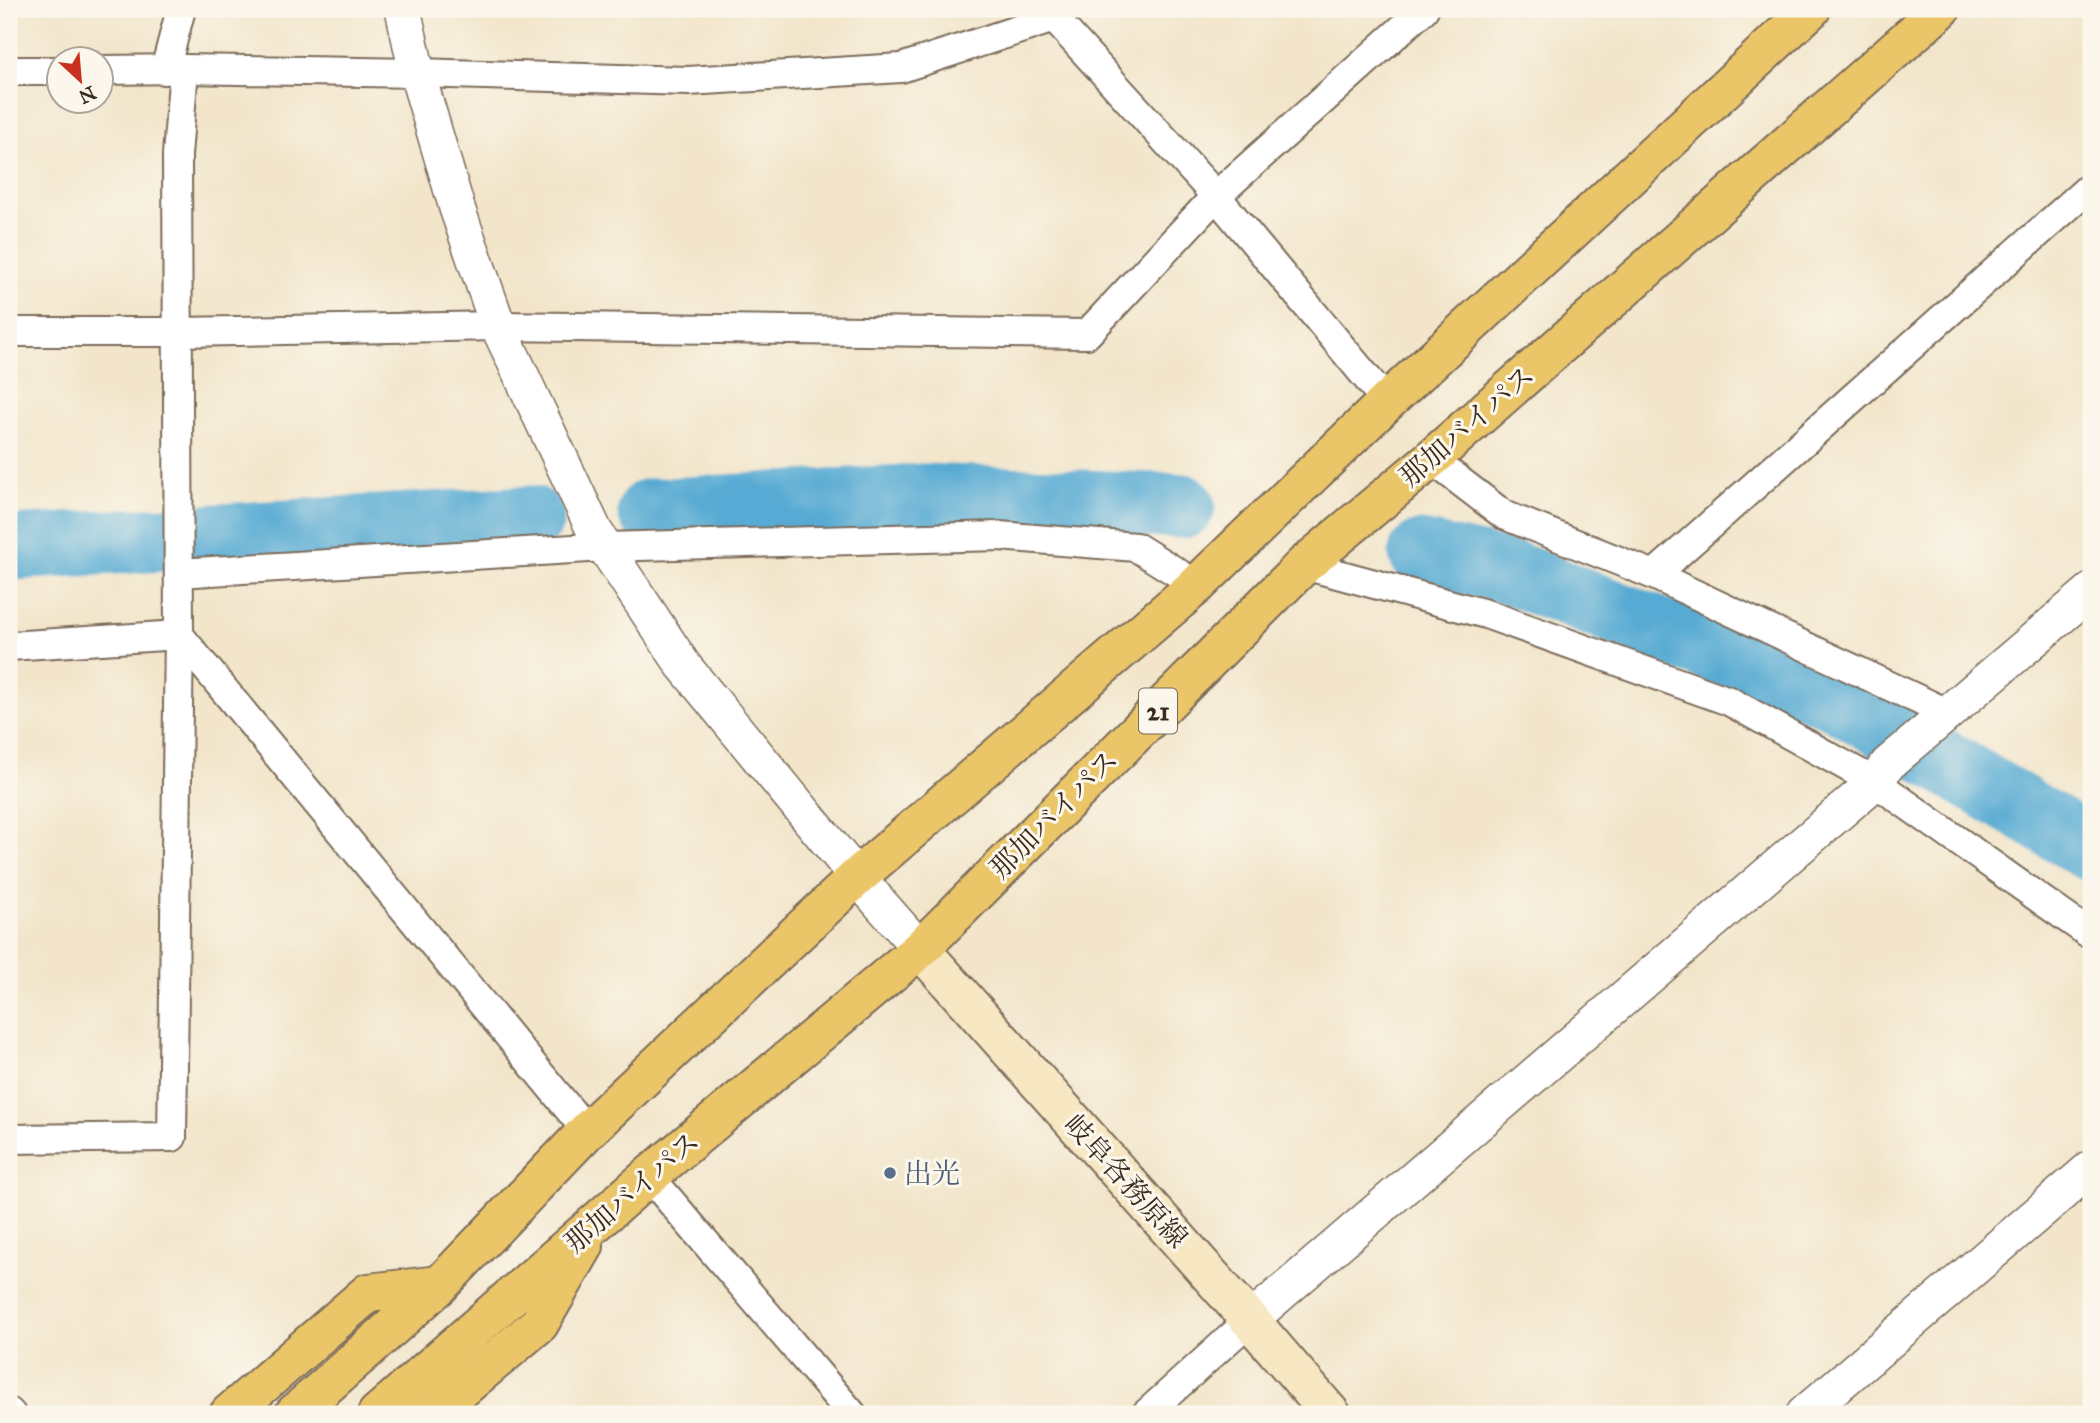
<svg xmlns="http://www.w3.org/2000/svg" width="2100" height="1423" viewBox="0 0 2100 1423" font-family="'IM FELL Great Primer','Noto Serif JP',serif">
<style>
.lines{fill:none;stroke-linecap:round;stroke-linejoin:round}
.river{stroke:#57aad3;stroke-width:65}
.minor-casing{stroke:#7b6b5a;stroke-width:32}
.tertiary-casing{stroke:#7b6b5a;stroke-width:38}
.secondary-casing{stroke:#7b6b5a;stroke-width:42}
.trunk-casing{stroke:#7b6b5a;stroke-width:42}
.minor{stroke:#fff;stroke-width:28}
.tertiary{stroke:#fff;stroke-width:35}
.secondary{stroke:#f7e8c3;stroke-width:38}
.trunk{stroke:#ebc669;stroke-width:38}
.service-dot{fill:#5c6f8a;stroke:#fbf7ec;stroke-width:2.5}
.labels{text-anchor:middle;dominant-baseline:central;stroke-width:6;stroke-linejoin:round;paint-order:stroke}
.shield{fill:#fbf7ec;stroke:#75685c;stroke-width:2}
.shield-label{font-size:26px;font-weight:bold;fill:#3b2a1e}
.street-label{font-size:28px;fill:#3b2a1e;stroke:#fbf7ec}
.service-label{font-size:28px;fill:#4e5e75;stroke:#fbf7ec;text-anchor:start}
</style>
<rect width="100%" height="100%" fill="#fbf7ec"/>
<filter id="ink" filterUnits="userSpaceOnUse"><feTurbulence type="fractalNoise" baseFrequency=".0143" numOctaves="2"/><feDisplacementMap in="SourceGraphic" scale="14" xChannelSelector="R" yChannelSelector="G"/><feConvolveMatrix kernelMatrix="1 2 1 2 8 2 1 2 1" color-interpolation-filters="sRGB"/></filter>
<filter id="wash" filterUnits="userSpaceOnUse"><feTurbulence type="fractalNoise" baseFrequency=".00686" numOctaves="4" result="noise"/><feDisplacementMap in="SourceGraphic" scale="28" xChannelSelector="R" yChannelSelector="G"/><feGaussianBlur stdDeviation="1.57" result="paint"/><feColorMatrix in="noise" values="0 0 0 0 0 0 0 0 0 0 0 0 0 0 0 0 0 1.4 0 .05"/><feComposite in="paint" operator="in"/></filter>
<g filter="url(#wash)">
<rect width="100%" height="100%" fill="#f2e5ca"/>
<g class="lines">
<g class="river">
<path d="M650,511L923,496L1183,506"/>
<path d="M9,548L532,518"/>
<path d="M1421,553L1512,573L1836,698L2091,849"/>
</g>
</g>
</g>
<g filter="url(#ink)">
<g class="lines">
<g class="minor-casing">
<g id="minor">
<path d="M1049,9L1054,18L1216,196L1387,402"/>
<path d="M184,69L177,155L179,635L587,1131"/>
<path d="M102,70L184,69L417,73L688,81L901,68L1054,18"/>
<path d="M165,70L181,9"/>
<path d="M9,71H60"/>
<path d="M9,332H178L498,326L1087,334L1216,196L1424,9"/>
<path d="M1431,459L1504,515L1654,575L1949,714"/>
<path d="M1304,565L1486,614L1729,701L1875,782L2091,935"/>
<path d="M179,573L605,547L999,536L1136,547L1197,585"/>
<path d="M1654,575L2091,186"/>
<path d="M9,646L179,635L172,1137L9,1139"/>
<path d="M649,1176L852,1414"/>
<path d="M9,1412L11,1414"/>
<path d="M1146,1414L1250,1320"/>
</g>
</g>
<g class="tertiary-casing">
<g id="tertiary">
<path d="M403,9L417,73L457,208L498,326L595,532L683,665L857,877L920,949"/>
<path d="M1250,1320L1875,782L1888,764L2091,591"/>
<path d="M1804,1414L2091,1168"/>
</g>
</g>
<g class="secondary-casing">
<path id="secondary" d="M920,949L1250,1320L1331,1414"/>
</g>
<g class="trunk-casing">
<g id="trunk">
<path d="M229,1414L368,1293L440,1285"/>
<path d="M294,1414L440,1285L587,1131L857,877L1197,585L1387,402L1811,9"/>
<path d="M377,1414L649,1176L920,949L1304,565L1431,459L1941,9"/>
<path d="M432,1414L539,1324L584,1246"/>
</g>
</g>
<use href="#minor" class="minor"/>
<use href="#tertiary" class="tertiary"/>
<use href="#secondary" class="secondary"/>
<use href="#trunk" class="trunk"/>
</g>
</g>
<circle class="service-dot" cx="890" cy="1173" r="7"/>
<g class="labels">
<rect class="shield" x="1139" y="688.5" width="38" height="45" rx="5"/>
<g class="shield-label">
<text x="1158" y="711">21</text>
</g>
<g class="street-label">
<text transform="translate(1467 426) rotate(-41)">那加バイパス</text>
<text transform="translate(1054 814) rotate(-45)">那加バイパス</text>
<text transform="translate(1126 1181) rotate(48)">岐阜各務原線</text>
<text transform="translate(632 1192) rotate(-41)">那加バイパス</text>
</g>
<g class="service-label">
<text x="904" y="1173">出光</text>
</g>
</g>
<rect width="2100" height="1423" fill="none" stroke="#fbf7ec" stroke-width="35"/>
<g transform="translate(80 80) rotate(154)"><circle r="33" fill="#fbf7ec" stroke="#aea59a" stroke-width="2"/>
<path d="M0-5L12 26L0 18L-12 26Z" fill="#c8321e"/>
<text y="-10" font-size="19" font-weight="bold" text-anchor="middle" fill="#3b2a1e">N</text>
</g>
</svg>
